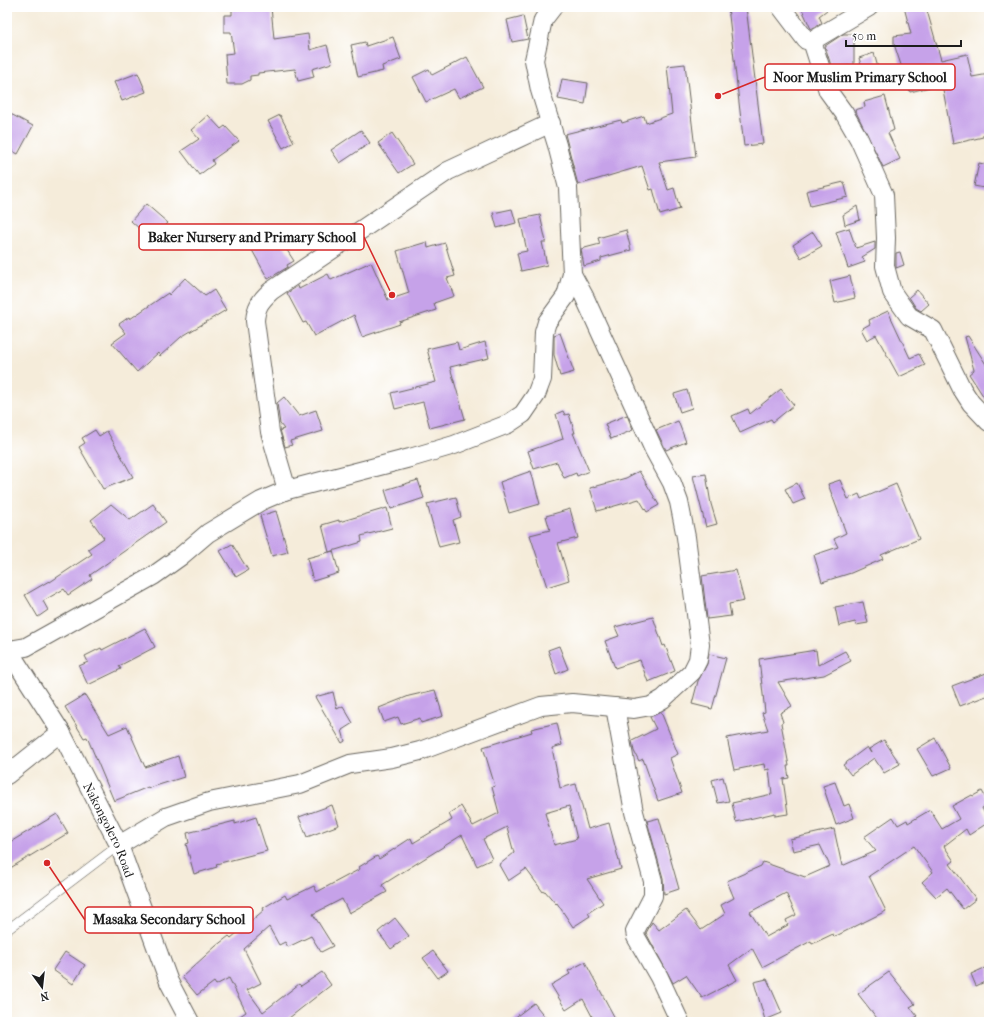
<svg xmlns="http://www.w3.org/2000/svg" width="996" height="1029" viewBox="0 0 996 1029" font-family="'IM FELL French Canon',serif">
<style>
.building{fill:#c6a2e9;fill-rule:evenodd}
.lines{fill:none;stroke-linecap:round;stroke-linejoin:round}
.service-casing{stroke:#68655e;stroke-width:10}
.minor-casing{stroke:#68655e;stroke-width:20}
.service{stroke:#fff;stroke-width:9}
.minor{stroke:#fff;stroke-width:18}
.labels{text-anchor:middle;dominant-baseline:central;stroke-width:3;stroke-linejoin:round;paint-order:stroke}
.street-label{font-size:13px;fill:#1c1c1c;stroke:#fff}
.leader{fill:none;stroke:#d62828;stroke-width:1.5}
.callout-dot{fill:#d62828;stroke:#fff;stroke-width:1.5}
.callout{fill:#fff;stroke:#d62828;stroke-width:1.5}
.callout-label{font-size:14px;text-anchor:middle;font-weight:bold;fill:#1c1c1c}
</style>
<rect width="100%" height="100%" fill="#fff"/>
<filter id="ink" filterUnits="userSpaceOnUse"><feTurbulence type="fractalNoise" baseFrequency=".025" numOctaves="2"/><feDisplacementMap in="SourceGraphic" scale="8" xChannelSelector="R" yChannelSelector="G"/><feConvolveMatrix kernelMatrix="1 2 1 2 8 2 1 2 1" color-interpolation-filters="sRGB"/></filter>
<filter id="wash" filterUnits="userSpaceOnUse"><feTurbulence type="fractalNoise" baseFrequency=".012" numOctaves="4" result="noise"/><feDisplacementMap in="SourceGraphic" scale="16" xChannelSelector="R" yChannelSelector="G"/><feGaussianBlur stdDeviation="0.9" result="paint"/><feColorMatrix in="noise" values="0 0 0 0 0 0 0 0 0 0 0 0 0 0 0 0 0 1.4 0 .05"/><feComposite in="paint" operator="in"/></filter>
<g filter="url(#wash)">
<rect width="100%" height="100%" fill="#f5ecda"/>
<g id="blocks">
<g class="building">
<path d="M232,7H271L274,39L308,34L310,50L327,45L332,63L312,69L314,77L298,81L295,69L258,73V75L250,76V80L242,84H227L225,54L234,53L231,32H224V15H232Z"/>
<path d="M728,7H746L763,144L744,146Z"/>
<path d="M801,7H831L819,16L822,23L811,29Z"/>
<path d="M904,7H926L941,60L967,54L972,77L989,74V133L983,135V137L953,144L942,84L910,92L894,44V36L911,34Z"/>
<path d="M523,16L528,39L512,42L507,20Z"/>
<path d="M843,34H854V65L832,69L825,46Z"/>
<path d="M393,37L401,59L382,66L383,71L358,77L351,45L365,42L366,46Z"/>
<path d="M874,53L878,68L863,72L859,58Z"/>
<path d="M467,57L483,87L459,98L454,89L426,102L413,77L429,69L432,75Z"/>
<path d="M685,64L696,157L659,162L668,190L674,188L680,209L660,215L653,189L650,190L642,166L578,185L565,134L621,120L622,123L644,116L646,123L672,114L667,66Z"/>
<path d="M138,73L146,92L122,101L114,82Z"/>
<path d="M562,79L588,83L585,104L558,99Z"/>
<path d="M885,96L894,130L888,133L900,159L883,167L855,110L865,107L864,102Z"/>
<path d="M7,112L33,126L18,154L7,148Z"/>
<path d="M208,115L221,129L225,126L239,141L212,160L214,164L199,175L181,151L199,139L191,130Z"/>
<path d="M280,115L294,142L283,148L268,121Z"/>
<path d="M361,130L370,143L340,163L331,150Z"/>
<path d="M392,133L413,164L399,173L378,143Z"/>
<path d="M979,163L989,165V189L974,186Z"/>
<path d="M844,182L848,197L810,206L806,191Z"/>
<path d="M146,204L168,223L152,240L131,221Z"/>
<path d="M857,206L860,220L845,225L843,215Z"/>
<path d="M512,209L516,223L497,228L493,213Z"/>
<path d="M540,215L546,242H542L547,265L521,271L517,253L527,251L520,219Z"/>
<path d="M849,228L856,248L875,242V249L862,257L865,262L848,268L836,232Z"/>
<path d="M626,230L631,250L601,258V261L584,266L581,249L600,244L598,238Z"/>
<path d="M813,232L822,246L801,258L793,245Z"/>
<path d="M276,233L294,261L287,265L288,267L268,279L247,241L258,234L262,241Z"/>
<path d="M427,242L428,248L445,243L455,276L447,278L454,296L434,303L436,310L399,322L400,324L362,337L354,315L314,336L306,322L303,323L287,293L298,286L299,289L328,274L331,280L371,262L388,300L409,293L397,251Z"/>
<path d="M900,252L904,265L896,268V253Z"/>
<path d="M850,276L855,298L835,303L830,281Z"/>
<path d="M185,278L205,296L214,290L226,310L181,337L160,356L158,353L137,372L112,343L126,333L119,324L129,317L130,319L168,293L169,295Z"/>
<path d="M917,290L929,304L921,311L916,308L909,297Z"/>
<path d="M888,311L910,358L919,354L925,365L899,377L876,335L867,340L861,329L870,324L869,320Z"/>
<path d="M560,333L574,372L560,376L554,355V335Z"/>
<path d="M968,336L989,369V405L969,374L974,370L965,337Z"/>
<path d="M457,342L459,350L485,342L489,358L450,367L465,419L430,428L423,402L395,409L391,393L436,382L427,349Z"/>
<path d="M781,389L794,405L773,422L771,419L740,433L732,416L748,409L750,414Z"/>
<path d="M687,390L692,408L680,412L674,394Z"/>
<path d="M284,397L299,416L316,410L323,431L290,441L292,445L285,447L280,430L284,429L280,424L277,403Z"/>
<path d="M563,411L565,415L569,414L575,433H573L589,471L577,476L576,473L564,478L557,462L534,469L528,451L563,439L556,414Z"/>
<path d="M627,415L633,430L611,439L605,424Z"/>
<path d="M678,421L686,442L666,450L656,430Z"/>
<path d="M95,430L99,436L107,431L133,477L103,489L79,447L85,443L82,438Z"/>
<path d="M531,471L540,504L509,513L500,482Z"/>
<path d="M639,471L659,505L647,512L639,499L597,511L590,488L626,478Z"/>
<path d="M706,474L711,504L717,524L706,527L693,476Z"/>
<path d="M418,480L424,498L391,509L385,490Z"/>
<path d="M840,480L848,499L859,494L861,499L896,484L919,539L881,555L883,559L851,573L822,582L814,555L838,547L834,539L846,533L828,484Z"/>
<path d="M797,483L805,499L793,504L785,489Z"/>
<path d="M456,497L461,517L453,520L459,542L439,547L427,504Z"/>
<path d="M111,504L130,520L153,504L166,522L90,575L92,579L68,595L64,589L43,601L48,610L38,617L25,595L49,581L50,582L92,554L88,549L104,538L91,520Z"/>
<path d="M387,508L392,528L361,536L362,542L329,552L322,525L339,520V522Z"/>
<path d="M570,509L578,538L558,543L569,580L547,587L530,535L550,530L546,516Z"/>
<path d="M276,511L288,552L272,556L260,516Z"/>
<path d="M232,544L248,570L236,577L220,551Z"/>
<path d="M333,551L339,573L313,581L307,558Z"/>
<path d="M736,570L744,601L729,604L731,616L707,619L702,576Z"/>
<path d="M863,602L868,623L856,625L855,622L839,626L835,607Z"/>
<path d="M653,617L663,646L665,645L675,671L648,682L640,660L615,668L605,641L619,636L615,627Z"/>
<path d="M145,628L155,647L119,666L121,669L88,685L79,666L88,662L85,656L101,648L102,650Z"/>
<path d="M559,646L568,669L556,674L548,650Z"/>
<path d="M816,650L818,665L845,651L851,661L824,675L778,682L792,706L780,713L783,722L781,723L789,766H787L789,778L783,779L788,814L775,816V813L736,822L732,803L772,794L769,769L765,770L764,764L734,770L727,738L768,730L762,713L765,712L759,659Z"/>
<path d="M709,654L726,658L712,709L692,704L698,681L707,664Z"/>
<path d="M989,672V695L960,706L952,686Z"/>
<path d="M435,690L443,716L421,723L420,718L401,724L398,717L384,722L379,708L409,696Z"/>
<path d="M333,692L337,709L343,706L353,723L342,730L345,741L342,743L315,697Z"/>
<path d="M85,695L109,734L127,726L145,767L178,756L184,777L149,788L148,787L114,801L87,737L84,738L65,707Z"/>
<path d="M661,712L678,754L670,758L682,793L658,801L643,759L639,761L634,751L632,741L656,729L650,717Z"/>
<path d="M557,723L562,745L552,748L560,788L576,784L588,829L609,823L621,869L587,879L603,903L588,913L590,916L573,927L557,903L556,904L545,891L543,892L526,869L508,881L499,865L514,853L507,827L483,839L492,859L477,866L462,835L382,885L387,892L349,913L342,899L313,914L333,946L321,952L311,936L288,947L285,942L279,945L269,927L244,949L261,983L247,990L263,1012L299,984L301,986L322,972L331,985L284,1022H231L246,1012L229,978L216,985L214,982L197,995L182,977L216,946L229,936L231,938L264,910L263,908L285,895L287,899L314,886L317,892L360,869L359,867L377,856L379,859L411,838L413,843L452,820L449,814L461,806L473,826L499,813L492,787L495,786L483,747L532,732L531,729ZM569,806L577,839L554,845L545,813Z"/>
<path d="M935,738L951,768L933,776L917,749Z"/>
<path d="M884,740L900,764L884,773L874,758L851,775L843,765L867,747L871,753L869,749Z"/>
<path d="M723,777L729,801L718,803L712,780Z"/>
<path d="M835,782L844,806L849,804L854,818L836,825L823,786Z"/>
<path d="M982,791L989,804L982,808L989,822L969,835L966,829L944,846L954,861L950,864L976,899L963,909L947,888L936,897L922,882L933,872L914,846L869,876L886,911L834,937L833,934L812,944L811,941L762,967L752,948L729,965L737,980L702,998L686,975L673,983L646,933L652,922L659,930L686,910L701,930L725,914L721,905L734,898L727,881L761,866L763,862L805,877L830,866L820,845L793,851L790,839L834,829L842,866L876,851L864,837L893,817L898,825L907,820L908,823L930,810L942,829L959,819L952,806L972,795L973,796ZM786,893L796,915L786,920L788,925L766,937L750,912Z"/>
<path d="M332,805L339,825L307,837L299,817Z"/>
<path d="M57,814L68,833L7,870V844Z"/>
<path d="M256,817L267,851L216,864L217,867L194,874L186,844L189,843L187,833L235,821V824Z"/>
<path d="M659,818L679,889L664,894L663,878L647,821Z"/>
<path d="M395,918L409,936L391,949L378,932Z"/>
<path d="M433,951L448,971L438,978L423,958Z"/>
<path d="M65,952L85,965L73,984L53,970Z"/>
<path d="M585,962L617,1022H595L583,999L566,1010L551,985L570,974L568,971Z"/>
<path d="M989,966V980L976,986L971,974Z"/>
<path d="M889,972L915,1004L910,1007L917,1016L910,1022H880L858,994Z"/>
<path d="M767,979L782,1013L765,1020L754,982Z"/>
<path d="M534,1003L549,1022H509Z"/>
</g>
</g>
</g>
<g filter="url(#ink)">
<use href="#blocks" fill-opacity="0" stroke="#68655e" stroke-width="1"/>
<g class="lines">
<g class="service-casing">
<path id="service" d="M7,930L119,845"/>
</g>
<g class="minor-casing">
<g id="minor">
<path d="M781,7L806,40L812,41L869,7"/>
<path d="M812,41L828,91L844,113L859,139L884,195L886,238L885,266L892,292L909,316L933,330L962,389L971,403L989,422"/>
<path d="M287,490L270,432L255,321C256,307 260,301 271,291L448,171L551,123"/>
<path id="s1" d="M7,648L61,732L119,845L169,982L190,1022"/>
<path d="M9,650L26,647L153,576L181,556L208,533L261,501L287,490L410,458L454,445L508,424L523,414L536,395L542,379L544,332L547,322L566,296L572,274L568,188L557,145L540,90L534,60L543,20L553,7"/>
<path d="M615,707L634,812L653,881V896L635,931L636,937L659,977L680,1022"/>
<path d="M7,775L61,732"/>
<path d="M119,845L166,817L209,802L300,784L350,764L392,758L420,751L541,706L572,703L634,709L651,706L663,699L692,672L698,660L700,645L686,537L679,502L672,483L654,450L584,296L572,274"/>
</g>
</g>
<use href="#service" class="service"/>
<use href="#minor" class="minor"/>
</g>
</g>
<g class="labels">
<g class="street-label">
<text stroke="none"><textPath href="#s1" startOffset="209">Nakongolero Road</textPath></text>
</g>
</g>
<path class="leader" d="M718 96L765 77M392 295L364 237M47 863L85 920"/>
<g class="callout-dot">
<circle cx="718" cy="96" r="4"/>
<circle cx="392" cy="295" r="4"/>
<circle cx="47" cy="863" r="4"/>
</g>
<g class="callout">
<rect x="765" y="64" width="190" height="26" rx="4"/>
<rect x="139" y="224" width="225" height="26" rx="4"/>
<rect x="85" y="907" width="168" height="26" rx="4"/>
</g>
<g class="callout-label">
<text x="860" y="82">Noor Muslim Primary School</text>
<text x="252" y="242">Baker Nursery and Primary School</text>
<text x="169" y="924">Masaka Secondary School</text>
</g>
<rect width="996" height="1029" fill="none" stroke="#fff" stroke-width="24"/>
<g transform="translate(42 987) rotate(165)" stroke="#ffffff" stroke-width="3" paint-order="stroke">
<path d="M0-3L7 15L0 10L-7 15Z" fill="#1c1c1c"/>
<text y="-6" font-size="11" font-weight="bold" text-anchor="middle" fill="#1c1c1c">N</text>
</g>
<path d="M846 40v6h115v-6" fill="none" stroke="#1c1c1c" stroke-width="2"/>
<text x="852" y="40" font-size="12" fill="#1c1c1c" stroke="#ffffff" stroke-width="3" paint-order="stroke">50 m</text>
</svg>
